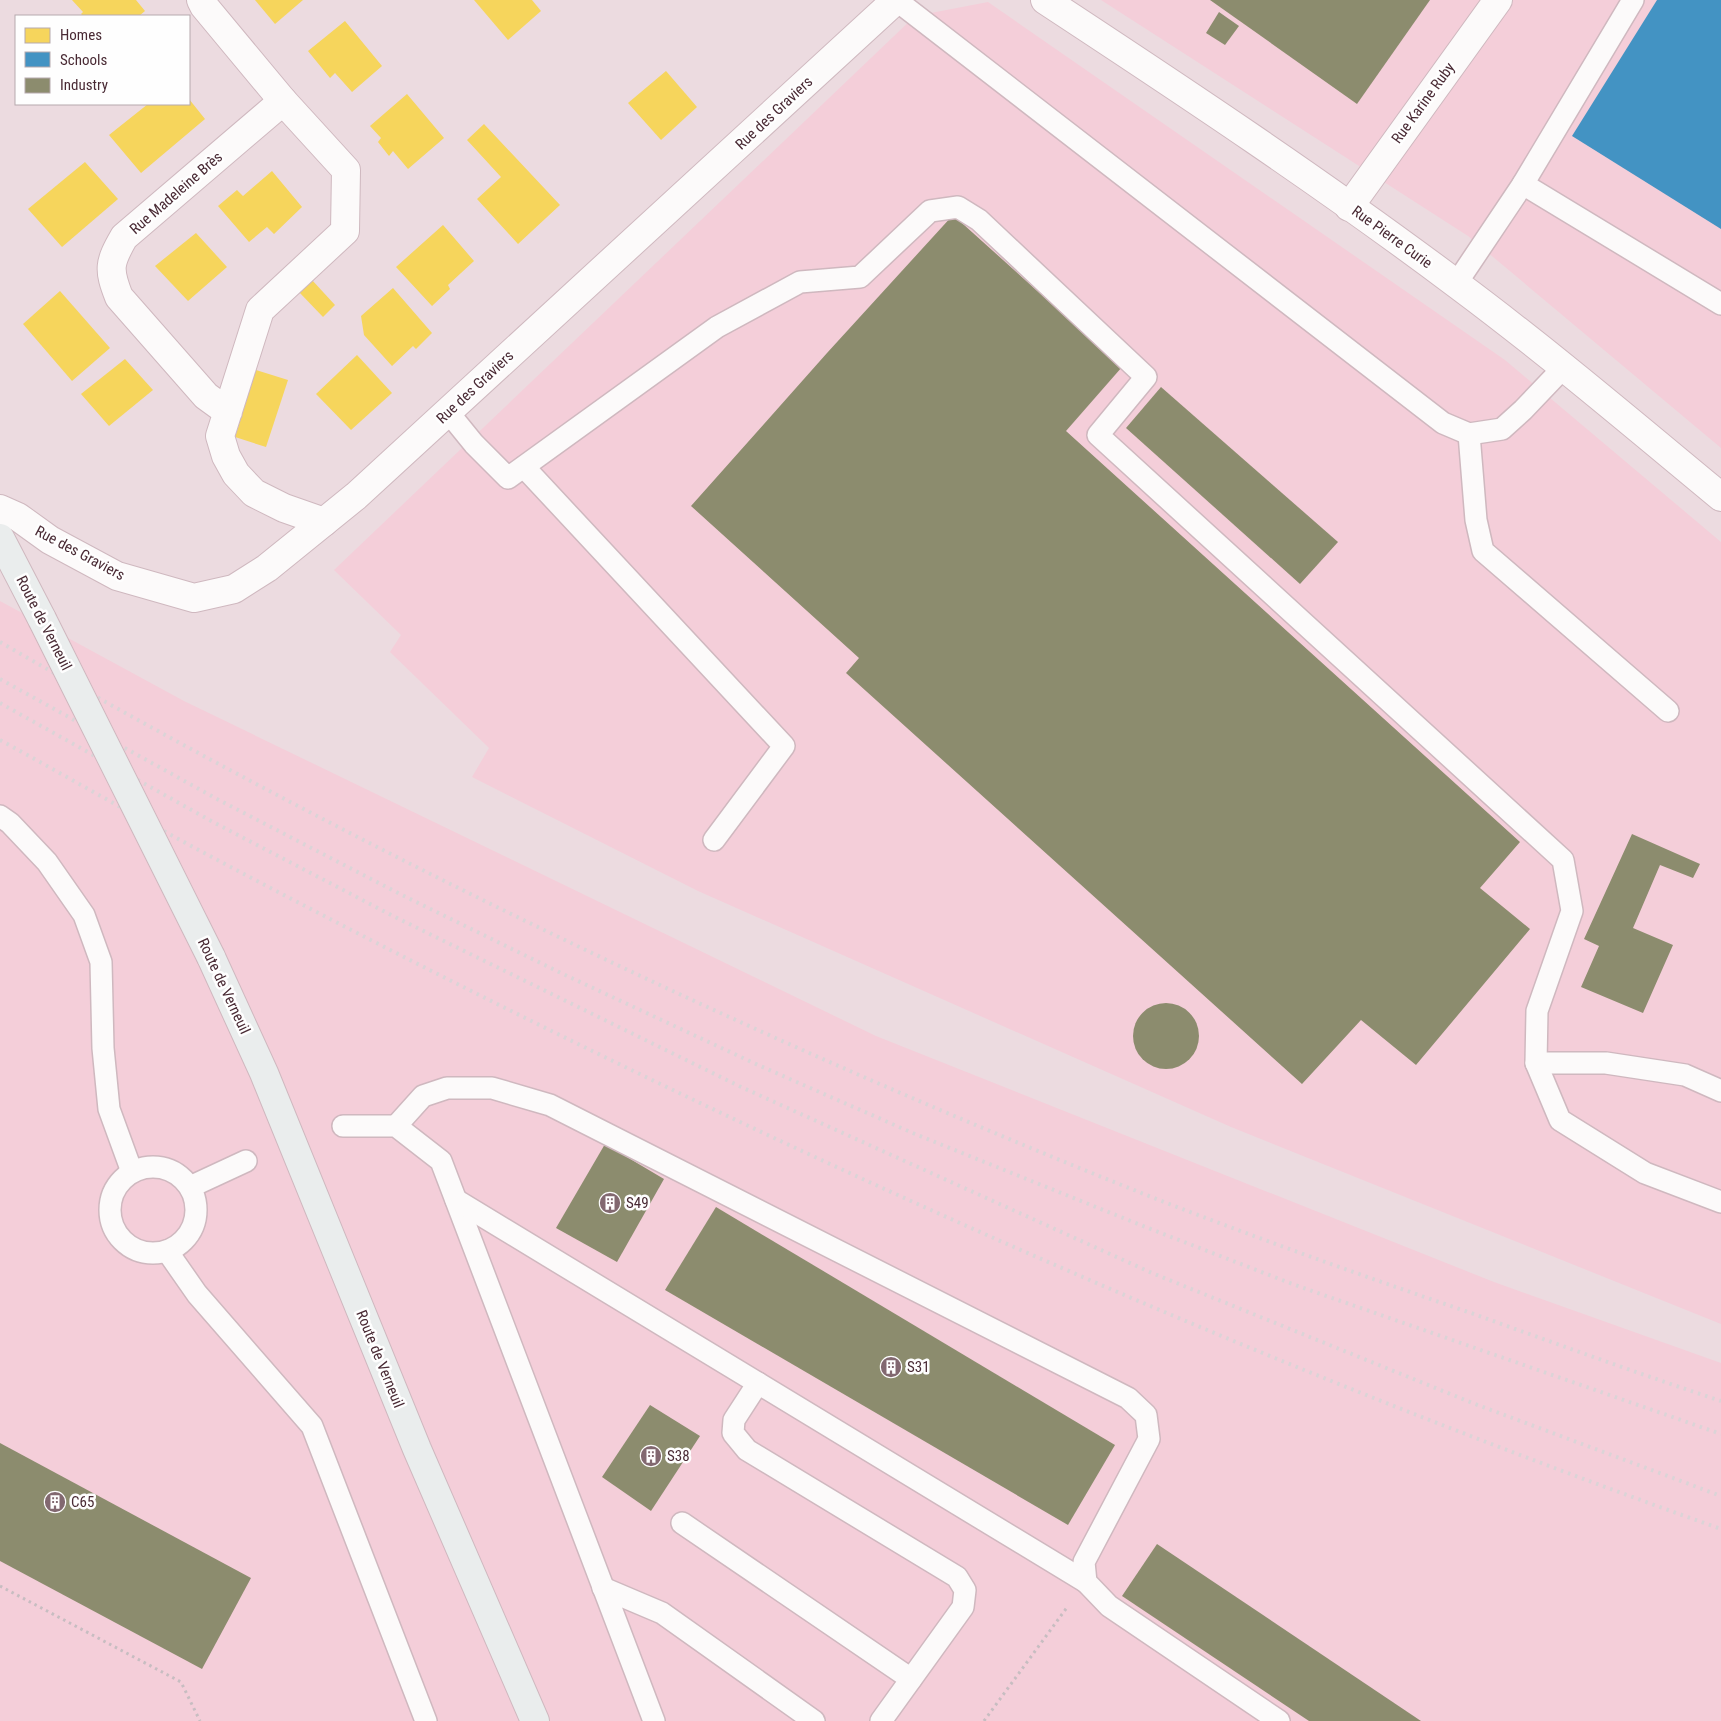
<svg xmlns="http://www.w3.org/2000/svg" width="1721" height="1721" viewBox="0 0 1721 1721" font-family="'Roboto Condensed',sans-serif">
<style>
.built{fill:#f4ced9}
.homes{fill:#f6d55c}
.schools{fill:#4393c3}
.industry{fill:#8c8c6e}
.lines{fill:none;stroke-linecap:round;stroke-linejoin:round}
.lane-casing{stroke:#cfb8bf;stroke-width:24}
.street-casing{stroke:#cfb8bf;stroke-width:30}
.secondary-casing{stroke:#cfb8bf;stroke-width:30}
.path{stroke:#c7bdc1;stroke-width:3;stroke-dasharray:2.5 4;stroke-linecap:butt}
.lane{stroke:#fcfafa;stroke-width:21}
.street{stroke:#fcfafa;stroke-width:28}
.secondary{stroke:#eaeded;stroke-width:28}
.rail{stroke:#dbd4d7;stroke-width:4;stroke-dasharray:2.5 5;stroke-linecap:butt}
.secondary-bridge-casing{stroke:#cfb8bf;stroke-width:30;stroke-linecap:butt}
.secondary-bridge{stroke:#eaeded;stroke-width:28}
.labels{text-anchor:middle;dominant-baseline:central;stroke-width:5;stroke-linejoin:round;paint-order:stroke}
.street-label{font-size:15px;fill:#492a34;stroke:#fefefe}
.poi-label{font-size:15px;fill:#492a34;stroke:#fefefe;text-anchor:start}
</style>
<rect width="100%" height="100%" fill="#ecdbe0"/>
<g class="built">
<path d="M1101,0H1721V448L1468,236Z"/>
<path d="M988,2L1505,360L1721,542V1324L1231,1127L698,891L472,777L489,748L390,652L401,635L334,570L915,16Z"/>
<path d="M0,601L184,701L876,1036L1494,1282L1721,1363V1721H0Z"/>
</g>
<g class="homes">
<path d="M72,0H136L145,11L139,16H83L81,14L83,12Z"/>
<path d="M255,0H303L275,24Z"/>
<path d="M474,0H532L541,11L508,40Z"/>
<path d="M345,21L382,66L352,92L335,73L330,78L308,51Z"/>
<path d="M666,71L697,107L661,140L628,103Z"/>
<path d="M407,94L444,138L408,169L393,151L389,156L378,142L381,138L370,126Z"/>
<path d="M189,99L205,119L141,173L109,135L148,104H189Z"/>
<path d="M484,124L560,205L518,244L477,199L501,177L467,140Z"/>
<path d="M85,162L118,199L62,247L28,209Z"/>
<path d="M272,171L302,207L274,234L267,227L249,242L218,206L237,190L243,196Z"/>
<path d="M443,225L474,261L448,285L450,289L432,306L396,267Z"/>
<path d="M196,233L227,267L188,301L155,266Z"/>
<path d="M312,280L335,305L323,317L299,292Z"/>
<path d="M393,288L432,333L416,349L413,346L392,366L364,335L361,316Z"/>
<path d="M60,291L110,348L72,381L23,324Z"/>
<path d="M357,355L392,393L351,430L316,394Z"/>
<path d="M125,359L153,390L109,426L81,394Z"/>
<path d="M256,370L288,380L266,447L235,437Z"/>
</g>
<path class="schools" d="M1657,0H1721V229L1572,136Z"/>
<g class="industry">
<path d="M1210,0H1430L1357,104Z"/>
<path d="M1219,12L1239,26L1225,45L1206,33Z"/>
<path d="M953,215L1122,367L1066,431L1520,842L1480,888L1530,929L1416,1065L1361,1020L1302,1084L846,673L859,658L691,506L827,353Z"/>
<path d="M1161,387L1338,542L1300,584L1126,428Z"/>
<path d="M1632,834L1700,864L1693,878L1660,865L1633,928L1673,945L1643,1013L1581,987L1599,946L1584,939Z"/>
<circle cx="1166" cy="1036" r="33"/>
<path d="M605,1144L664,1179L617,1262L556,1228Z"/>
<path d="M716,1207L1115,1445L1068,1525L665,1290Z"/>
<path d="M650,1405L700,1436L651,1511L602,1477Z"/>
<path d="M0,1443L251,1578L202,1669L0,1561Z"/>
<path d="M1157,1544L1421,1721H1309L1122,1596Z"/>
</g>
<g class="lines">
<g class="lane-casing">
<g id="lane">
<path d="M896,0L1443,423L1469,434L1502,429L1523,410L1564,367"/>
<path d="M1523,184L1721,304"/>
<path d="M1456,284L1523,184L1633,0"/>
<path d="M448,412L474,444L508,478L717,327L800,282L860,277L930,211L958,207L979,220L1146,377L1098,435L1563,860L1572,911L1537,1011L1536,1063L1560,1120L1645,1173L1721,1202"/>
<path d="M1469,434L1476,520L1483,551L1668,711"/>
<path d="M524,467L784,746L714,840"/>
<path d="M0,816L10,823L47,862L84,915L101,962L103,1048L109,1109L132,1172"/>
<path d="M1536,1063H1606L1685,1075L1721,1091"/>
<path d="M343,1126H396L441,1161L654,1721"/>
<path d="M396,1126L423,1096L447,1088H492L550,1105L1128,1398L1146,1415L1149,1439L1084,1562L1086,1582L1109,1606L1279,1721"/>
<circle cx="153" cy="1210" r="43"/>
<path d="M190,1187L246,1161"/>
<path d="M456,1200L1086,1582"/>
<path d="M167,1251L197,1294L312,1426L426,1721"/>
<path d="M758,1383L734,1420L733,1433L747,1450L957,1577L965,1590L963,1607L881,1721"/>
<path d="M682,1523L911,1679"/>
<path d="M603,1588L662,1613L814,1721"/>
</g>
</g>
<g class="street-casing">
<g id="street">
<path d="M201,0L204,6L283,101"/>
<path d="M1045,0C1185,92 1325,185 1458,285C1548,352 1634,425 1721,497"/>
<path d="M1349,207L1498,0"/>
<path d="M228,412L206,396L119,297C108,269 109,263 124,237L283,101L346,170L345,231L260,310L220,436L226,456L236,474L254,493L284,508L324,522"/>
<path d="M0,509L18,517L50,540L117,576L194,598L234,589L267,568L356,496L896,0"/>
</g>
</g>
<g class="secondary-casing">
<g id="secondary">
<path d="M0,538L42,619"/>
<path d="M211,957L264,1073L417,1449L535,1721"/>
</g>
</g>
<g class="path">
<path d="M0,1586L181,1682L200,1721"/>
<path d="M984,1721L1068,1606"/>
</g>
<use href="#lane" class="lane"/>
<use href="#street" class="street"/>
<use href="#secondary" class="secondary"/>
<g class="rail">
<path d="M0,642C372,857 761,1042 1159,1200C1262,1240 1366,1277 1471,1313C1554,1343 1637,1373 1721,1401"/>
<path d="M0,679L217,799L400,894L563,974L758,1065L915,1134L1148,1228L1295,1285L1721,1434"/>
<path d="M0,703L213,822L393,916L739,1086L1152,1273L1475,1404L1721,1496"/>
<path d="M0,740C75,781 149,824 225,864C707,1119 1207,1346 1721,1529"/>
</g>
<g class="secondary-bridge-casing">
<path id="secondary-bridge" d="M42,619L211,957"/>
</g>
<use href="#secondary-bridge" class="secondary-bridge"/>
</g>
<defs>
<g id="building-disc" transform="scale(1.125)"><circle r="9.5" fill="#826870" stroke="#fefefe"/><path d="M-4-6H4V6H1V3H-1V6H-4ZM-2.5-4.3h1.7v1.8h-1.7ZM.8-4.3h1.7v1.8H.8ZM-2.5-1h1.7V.8h-1.7ZM.8-1h1.7V.8H.8Z" fill="#fff"/></g>
</defs>
<g fill-rule="evenodd">
<use href="#building-disc" x="610" y="1203"/>
<use href="#building-disc" x="891" y="1367"/>
<use href="#building-disc" x="651" y="1456"/>
<use href="#building-disc" x="55" y="1502"/>
</g>
<g class="labels">
<g class="street-label">
<text transform="translate(1423 103) rotate(-54)">Rue Karine Ruby</text>
<text transform="translate(774 113) rotate(-43)">Rue des Graviers</text>
<text transform="translate(176 193) rotate(-41)">Rue Madeleine Brès</text>
<text transform="translate(1392 237) rotate(36)">Rue Pierre Curie</text>
<text transform="translate(475 387) rotate(-43)">Rue des Graviers</text>
<text transform="translate(80 553) rotate(28)">Rue des Graviers</text>
<text transform="translate(44 623) rotate(63)">Route de Verneuil</text>
<text transform="translate(224 986) rotate(65)">Route de Verneuil</text>
<text transform="translate(380 1359) rotate(68)">Route de Verneuil</text>
</g>
<g class="poi-label">
<text x="626" y="1203">S49</text>
<text x="907" y="1367">S31</text>
<text x="667" y="1456">S38</text>
<text x="71" y="1502">C65</text>
</g>
</g>
<rect x="15" y="15" width="175" height="90" fill="#fefefe" stroke="#b6a9ad"/>
<rect x="25" y="28" width="25" height="15" fill="#f6d55c" stroke="#b6a9ad"/>
<text x="60" y="40" font-size="15" fill="#492a34">Homes</text>
<rect x="25" y="52" width="25" height="15" fill="#4393c3" stroke="#b6a9ad"/>
<text x="60" y="65" font-size="15" fill="#492a34">Schools</text>
<rect x="25" y="78" width="25" height="15" fill="#8c8c6e" stroke="#b6a9ad"/>
<text x="60" y="90" font-size="15" fill="#492a34">Industry</text>
</svg>
